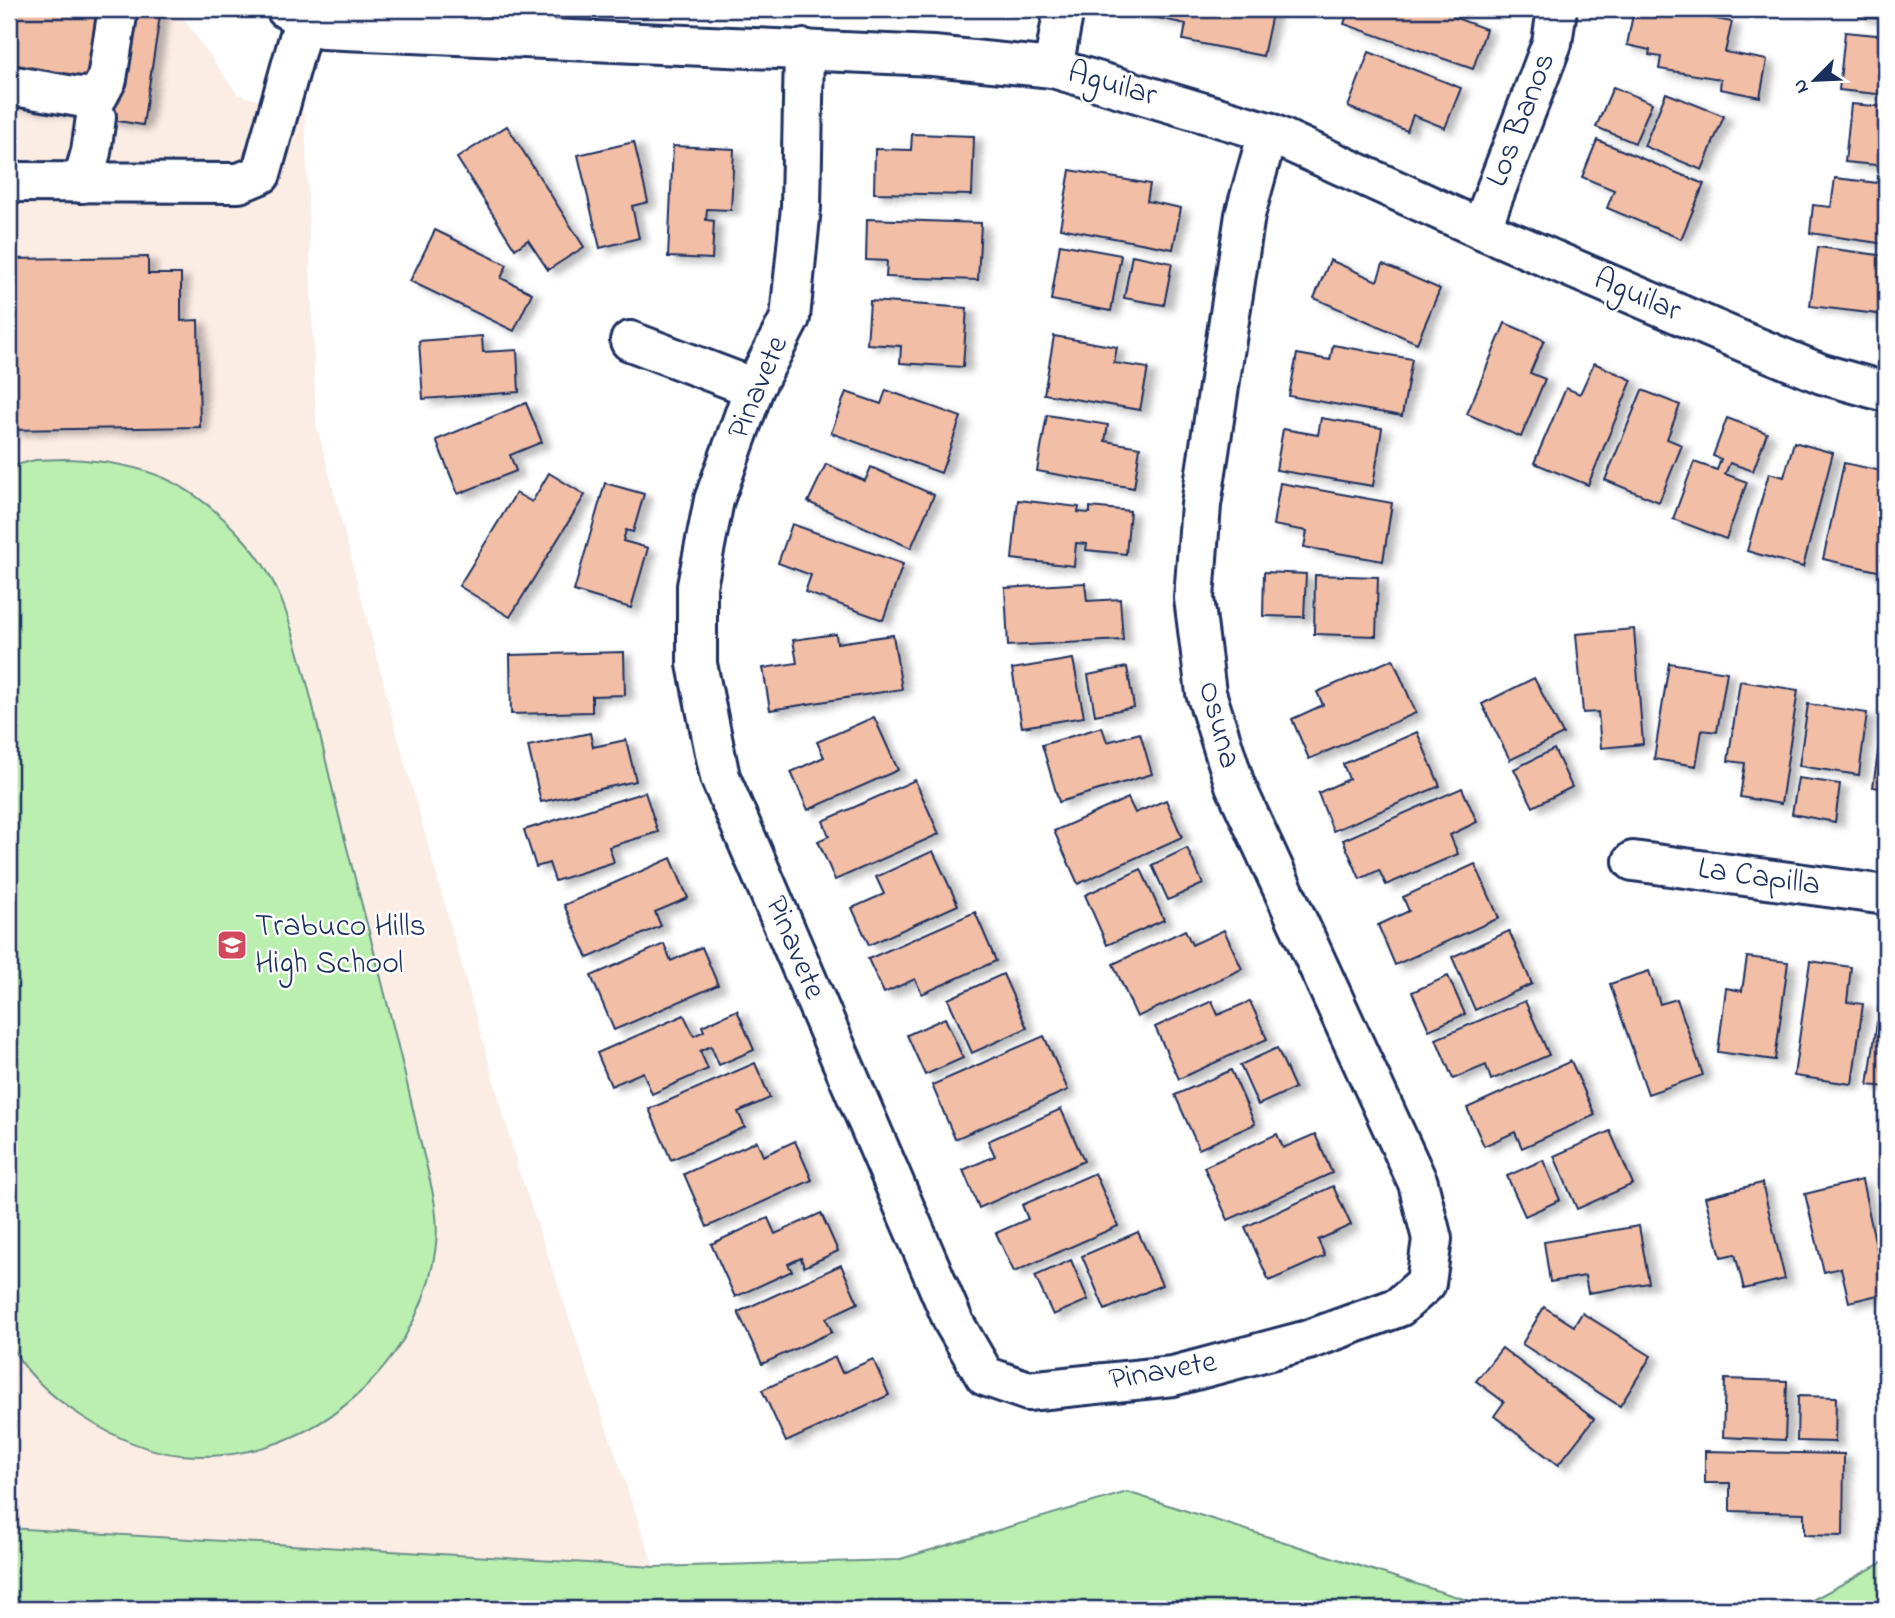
<svg xmlns="http://www.w3.org/2000/svg" width="1895" height="1618" viewBox="0 0 1895 1618" font-family="'Indie Flower',sans-serif">
<style>
.built{fill:#fbece4}
.green{fill:#baefb0;stroke:#6a8f87;stroke-width:2}
.building{fill:#f2bea5;stroke:#1b2f5e;stroke-width:2;filter:url(#shadow)}
.lines{fill:none;stroke-linecap:round;stroke-linejoin:round}
.minor-casing{stroke:#1b2f5e;stroke-width:44}
.minor{stroke:#fff;stroke-width:38}
.labels{text-anchor:middle;dominant-baseline:central;stroke-width:5;stroke-linejoin:round;paint-order:stroke}
.street-label{font-size:32px;fill:#1b2f5e;stroke:#fff}
.poi-label{font-size:32px;fill:#1b2f5e;stroke:#fff;text-anchor:start}
</style>
<defs>
<filter id="shadow"><feDropShadow dx="8" dy="4.5" stdDeviation="3.5" flood-color="#0004"/></filter>
</defs>
<rect width="100%" height="100%" fill="#fff"/>
<filter id="ink" filterUnits="userSpaceOnUse"><feTurbulence type="fractalNoise" baseFrequency=".0143" numOctaves="2"/><feDisplacementMap in="SourceGraphic" scale="14" xChannelSelector="R" yChannelSelector="G"/><feConvolveMatrix kernelMatrix="1 2 1 2 8 2 1 2 1" color-interpolation-filters="sRGB"/></filter>
<g filter="url(#ink)">
<path class="built" d="M9,9H177L237,94L305,114L316,423L392,716L520,1174L654,1567L9,1528Z"/>
<g class="green">
<path d="M66,459C146,462 192,481 246,542C265,563 278,589 287,615C312,689 326,768 346,844C371,940 397,1035 418,1132C427,1171 442,1212 435,1252C417,1373 304,1467 181,1455C147,1452 111,1435 83,1417C53,1398 25,1374 9,1342V467L35,460Z"/>
<path d="M1127,1492L1495,1609H9V1528L654,1567L897,1560Z"/>
<path d="M1886,1559V1609H1796L1883,1562Z"/>
</g>
<g class="building">
<path d="M9,9H161L143,125L9,103Z"/>
<path d="M1137,9H1273L1263,56L1183,40L1186,24L1136,13Z"/>
<path d="M1349,9H1456L1453,17L1486,29L1473,69L1344,24Z"/>
<path d="M1634,9H1665L1732,22L1725,52L1767,60L1760,97L1720,89L1721,79L1659,69L1661,57L1649,55L1650,50L1627,45Z"/>
<path d="M1860,9H1886V19L1860,17Z"/>
<path d="M1845,32L1886,36V95L1839,90Z"/>
<path d="M1369,52L1461,88L1445,128L1413,115L1407,131L1348,107Z"/>
<path d="M1613,87L1652,103L1635,143L1596,127Z"/>
<path d="M1666,93L1724,116L1702,170L1644,146Z"/>
<path d="M1851,104L1886,107V166L1845,162Z"/>
<path d="M507,126L584,247L548,270L528,240L515,249L457,158Z"/>
<path d="M912,134L974,136L972,195L874,193L875,149L911,150Z"/>
<path d="M1597,140L1704,184L1681,239L1607,208L1614,190L1582,177Z"/>
<path d="M634,142L648,202L632,206L639,238L600,248L578,155Z"/>
<path d="M673,146L734,149L731,210L707,209L706,220L714,221L712,259L668,257Z"/>
<path d="M1070,170L1150,184L1147,201L1181,208L1173,249L1060,228Z"/>
<path d="M1835,178L1886,184V244L1810,233L1813,205L1831,207Z"/>
<path d="M867,219L981,223L978,280L886,277L887,261L866,260Z"/>
<path d="M435,230L507,265L501,278L532,293L514,331L410,281Z"/>
<path d="M1060,244L1121,255L1111,311L1051,300Z"/>
<path d="M1818,247L1886,256V315L1810,306Z"/>
<path d="M1132,255L1172,263L1164,305L1124,298Z"/>
<path d="M148,257V274H181V321L198,320L200,427L9,430V259Z"/>
<path d="M1330,260L1377,281L1383,264L1440,289L1417,343L1314,298Z"/>
<path d="M870,301L967,308L963,367L900,363L901,346L867,344Z"/>
<path d="M1505,323L1544,340L1530,373L1545,379L1521,437L1467,414Z"/>
<path d="M482,336L483,352L517,350L519,392L423,399L419,341Z"/>
<path d="M1054,336L1117,347L1114,363L1148,368L1140,410L1044,394Z"/>
<path d="M1333,345L1412,359L1402,416L1289,396L1297,354L1330,360Z"/>
<path d="M1594,363L1632,380L1588,485L1534,463L1566,388L1580,394Z"/>
<path d="M886,390L961,417L941,473L831,433L846,392L881,404Z"/>
<path d="M1642,390L1680,405L1667,439L1682,445L1659,502L1605,480Z"/>
<path d="M526,403L542,442L510,455L516,471L458,494L436,440Z"/>
<path d="M1047,415L1108,425L1105,441L1140,447L1134,488L1037,471Z"/>
<path d="M1321,418L1382,428L1373,486L1276,470L1283,429L1318,435Z"/>
<path d="M1727,418L1767,433L1753,471L1730,463L1725,474L1747,482L1726,539L1673,519L1694,462L1717,470L1721,459L1713,456Z"/>
<path d="M1794,442L1833,453L1803,567L1747,551L1769,473L1784,477Z"/>
<path d="M1844,463L1886,472L1879,506L1886,508V550L1882,572L1823,559Z"/>
<path d="M826,464L865,481L871,467L934,495L911,548L808,502Z"/>
<path d="M549,473L585,495L510,617L459,586L516,493L532,502Z"/>
<path d="M605,483L644,494L633,532L626,530L623,541L648,548L631,608L574,591Z"/>
<path d="M1280,483L1392,503L1383,561L1304,547L1307,531L1273,525Z"/>
<path d="M1018,500L1079,507L1078,512L1090,513V507L1130,511L1126,554L1086,550L1087,544L1076,543L1074,566L1012,559Z"/>
<path d="M792,524L903,564L883,620L805,592L811,575L778,563Z"/>
<path d="M1264,572L1306,574L1304,617L1263,616Z"/>
<path d="M1315,575L1378,577L1376,636L1314,634Z"/>
<path d="M1085,583L1087,601L1120,599L1123,640L1008,646L1005,588Z"/>
<path d="M1634,629L1643,744L1601,748L1598,712L1583,713L1576,634Z"/>
<path d="M836,634L837,643L893,635L902,689L770,710L763,668L797,663L793,640Z"/>
<path d="M624,652L625,695L592,696V712L511,714L510,655Z"/>
<path d="M1073,659L1084,717L1022,727L1012,669Z"/>
<path d="M1393,659L1416,713L1309,759L1292,719L1323,705L1317,692Z"/>
<path d="M1669,663L1727,672L1717,732L1702,730L1696,766L1654,759Z"/>
<path d="M1127,667L1134,707L1095,715L1088,675Z"/>
<path d="M1534,678L1563,734L1510,760L1482,704Z"/>
<path d="M1740,681L1798,690L1781,804L1740,797L1745,763L1728,761Z"/>
<path d="M1808,704L1867,713L1859,775L1799,766Z"/>
<path d="M874,717L898,770L808,810L791,772L824,757L817,742Z"/>
<path d="M1882,725L1886,726V789L1873,787Z"/>
<path d="M1102,727L1107,742L1140,733L1152,774L1059,802L1042,745Z"/>
<path d="M1417,732L1440,786L1333,831L1318,793L1349,779L1343,764Z"/>
<path d="M590,733L593,747L626,740L636,781L541,802L528,746Z"/>
<path d="M1554,749L1572,787L1533,807L1514,769Z"/>
<path d="M1798,778L1840,784L1835,822L1792,814Z"/>
<path d="M915,780L939,834L835,880L818,841L829,836L823,821Z"/>
<path d="M1462,788L1477,822L1450,835L1458,854L1386,885L1379,870L1360,879L1343,840Z"/>
<path d="M645,792L658,832L609,847L614,862L555,881L549,863L536,867L524,830Z"/>
<path d="M1128,798L1135,813L1166,800L1182,837L1078,884L1054,831Z"/>
<path d="M1187,848L1203,884L1168,900L1152,865Z"/>
<path d="M933,851L958,905L869,945L852,908L884,894L876,877Z"/>
<path d="M671,858L688,898L655,912L661,926L588,958L564,905Z"/>
<path d="M1475,864L1499,918L1395,965L1378,925L1409,911L1403,897Z"/>
<path d="M1141,869L1164,920L1107,945L1085,895Z"/>
<path d="M975,912L996,961L922,994L915,979L884,993L868,959Z"/>
<path d="M1185,930L1192,945L1224,930L1242,969L1137,1017L1113,964Z"/>
<path d="M1509,931L1532,984L1475,1010L1452,957Z"/>
<path d="M664,944L671,961L702,947L718,985L614,1030L591,976Z"/>
<path d="M1747,957L1788,962L1775,1060L1718,1052L1726,988L1742,991Z"/>
<path d="M1810,961L1851,967L1847,1002L1863,1004L1852,1084L1794,1076Z"/>
<path d="M1649,971L1660,1004L1677,999L1703,1075L1648,1094L1610,984Z"/>
<path d="M1884,972L1886,973V1012L1878,1011Z"/>
<path d="M1003,974L1027,1028L972,1053L948,999Z"/>
<path d="M1448,976L1465,1014L1429,1030L1412,992Z"/>
<path d="M1212,1001L1218,1015L1250,1001L1267,1039L1179,1079L1155,1027Z"/>
<path d="M1525,1001L1549,1055L1491,1080L1486,1065L1453,1079L1436,1039Z"/>
<path d="M737,1010L754,1050L719,1065L711,1046L700,1051L708,1069L652,1094L643,1072L611,1086L597,1053L684,1015L694,1036L704,1031L702,1026Z"/>
<path d="M945,1018L963,1058L925,1075L907,1035Z"/>
<path d="M1877,1022L1886,1024V1087L1868,1085Z"/>
<path d="M1044,1036L1068,1090L955,1139L932,1085Z"/>
<path d="M1277,1048L1295,1088L1258,1105L1240,1065Z"/>
<path d="M1571,1061L1595,1115L1522,1148L1515,1132L1484,1146L1467,1108Z"/>
<path d="M755,1063L770,1098L738,1112L745,1127L671,1160L649,1109Z"/>
<path d="M1231,1070L1255,1124L1199,1149L1175,1095Z"/>
<path d="M1061,1109L1084,1161L979,1208L963,1170L995,1156L988,1141Z"/>
<path d="M1610,1131L1633,1184L1577,1209L1554,1156Z"/>
<path d="M1277,1134L1283,1148L1315,1134L1332,1173L1228,1220L1204,1167Z"/>
<path d="M757,1141L763,1156L795,1141L812,1180L707,1227L684,1174Z"/>
<path d="M1543,1160L1560,1200L1525,1216L1507,1176Z"/>
<path d="M1095,1173L1118,1226L1014,1272L996,1233L1028,1219L1022,1205Z"/>
<path d="M1862,1180L1886,1293L1849,1302L1841,1268L1824,1272L1805,1194Z"/>
<path d="M1762,1183L1785,1279L1744,1289L1735,1254L1721,1257L1705,1197Z"/>
<path d="M1333,1186L1351,1225L1318,1240L1325,1256L1269,1281L1245,1227Z"/>
<path d="M821,1213L838,1251L804,1267L801,1258L788,1264L792,1271L735,1297L711,1244L768,1218L775,1234Z"/>
<path d="M1639,1226L1649,1283L1588,1293L1585,1276L1550,1282L1544,1242Z"/>
<path d="M1138,1232L1162,1285L1105,1310L1082,1256Z"/>
<path d="M1071,1260L1088,1300L1053,1315L1035,1276Z"/>
<path d="M841,1265L858,1303L826,1318L832,1332L762,1364L738,1312Z"/>
<path d="M1544,1307L1574,1326L1582,1313L1651,1356L1620,1406L1522,1344Z"/>
<path d="M1502,1348L1594,1419L1558,1465L1494,1416L1504,1402L1476,1381Z"/>
<path d="M835,1357L842,1373L873,1359L889,1395L786,1442L762,1390Z"/>
<path d="M1725,1379L1787,1381L1785,1440L1723,1437Z"/>
<path d="M1798,1396L1836,1397L1835,1442L1797,1441Z"/>
<path d="M1705,1451L1844,1454L1843,1536L1804,1535V1513L1730,1511V1483H1705Z"/>
</g>
<g class="lines">
<g class="minor-casing">
<g id="minor">
<path d="M286,9L322,29L933,56L1053,68L1268,132L1481,229L1744,342L1822,374L1886,392"/>
<path d="M804,49L801,207L790,318L754,388L714,500L697,586V664L720,777L954,1323L985,1376L1028,1391L1173,1376L1308,1340L1399,1307L1426,1283L1432,1239L1418,1183L1235,785L1206,693L1194,598L1201,505L1245,215L1268,132"/>
<path d="M1053,68L1064,9"/>
<path d="M9,85L79,97L98,96L107,79L118,9"/>
<path d="M9,182L239,183L261,174L304,20"/>
<path d="M82,183L91,152L96,117"/>
<path d="M1481,229L1552,43L1557,9"/>
<path d="M630,341L754,388"/>
<path d="M1633,861L1886,895"/>
</g>
</g>
<use href="#minor" class="minor"/>
</g>
</g>
<defs>
<g id="school-square" transform="scale(1.575)"><rect x="-9" y="-9" width="18" height="18" rx="4" fill="#d1495b" stroke="#fff"/><path d="M0-5L7-2L0 1L-7-2ZM-4 1L0 2.5L4 1V4Q0 6-4 4Z" fill="#fff"/></g>
</defs>
<g fill-rule="evenodd">
<use href="#school-square" x="232" y="945"/>
</g>
<g class="labels">
<g class="street-label">
<text transform="translate(1112 85) rotate(16)">Aguilar</text>
<text transform="translate(1522 120) rotate(-69)">Los Banos</text>
<text transform="translate(1637 296) rotate(23)">Aguilar</text>
<text transform="translate(759 388) rotate(-67)">Pinavete</text>
<text transform="translate(1218 725) rotate(75)">Osuna</text>
<text transform="translate(1759 878) rotate(8)">La Capilla</text>
<text transform="translate(794 948) rotate(67)">Pinavete</text>
<text transform="translate(1163 1372) rotate(-10)">Pinavete</text>
</g>
<g class="poi-label">
<text x="255" y="927">Trabuco Hills<tspan x="255" dy="37">High School</tspan></text>
</g>
</g>
<rect width="1895" height="1618" fill="none" stroke="#fff" stroke-width="35"/>
<rect x="18" y="18" width="1860" height="1583" fill="none" stroke="#1b2f5e" stroke-width="2.5" filter="url(#ink)"/>
<g transform="translate(1815 80) rotate(246)" stroke="#ffffff" stroke-width="5" paint-order="stroke">
<path d="M0-5L12 26L0 18L-12 26Z" fill="#1b2f5e"/>
<text y="-10" font-size="19" font-weight="bold" text-anchor="middle" fill="#1b2f5e">N</text>
</g>
</svg>
